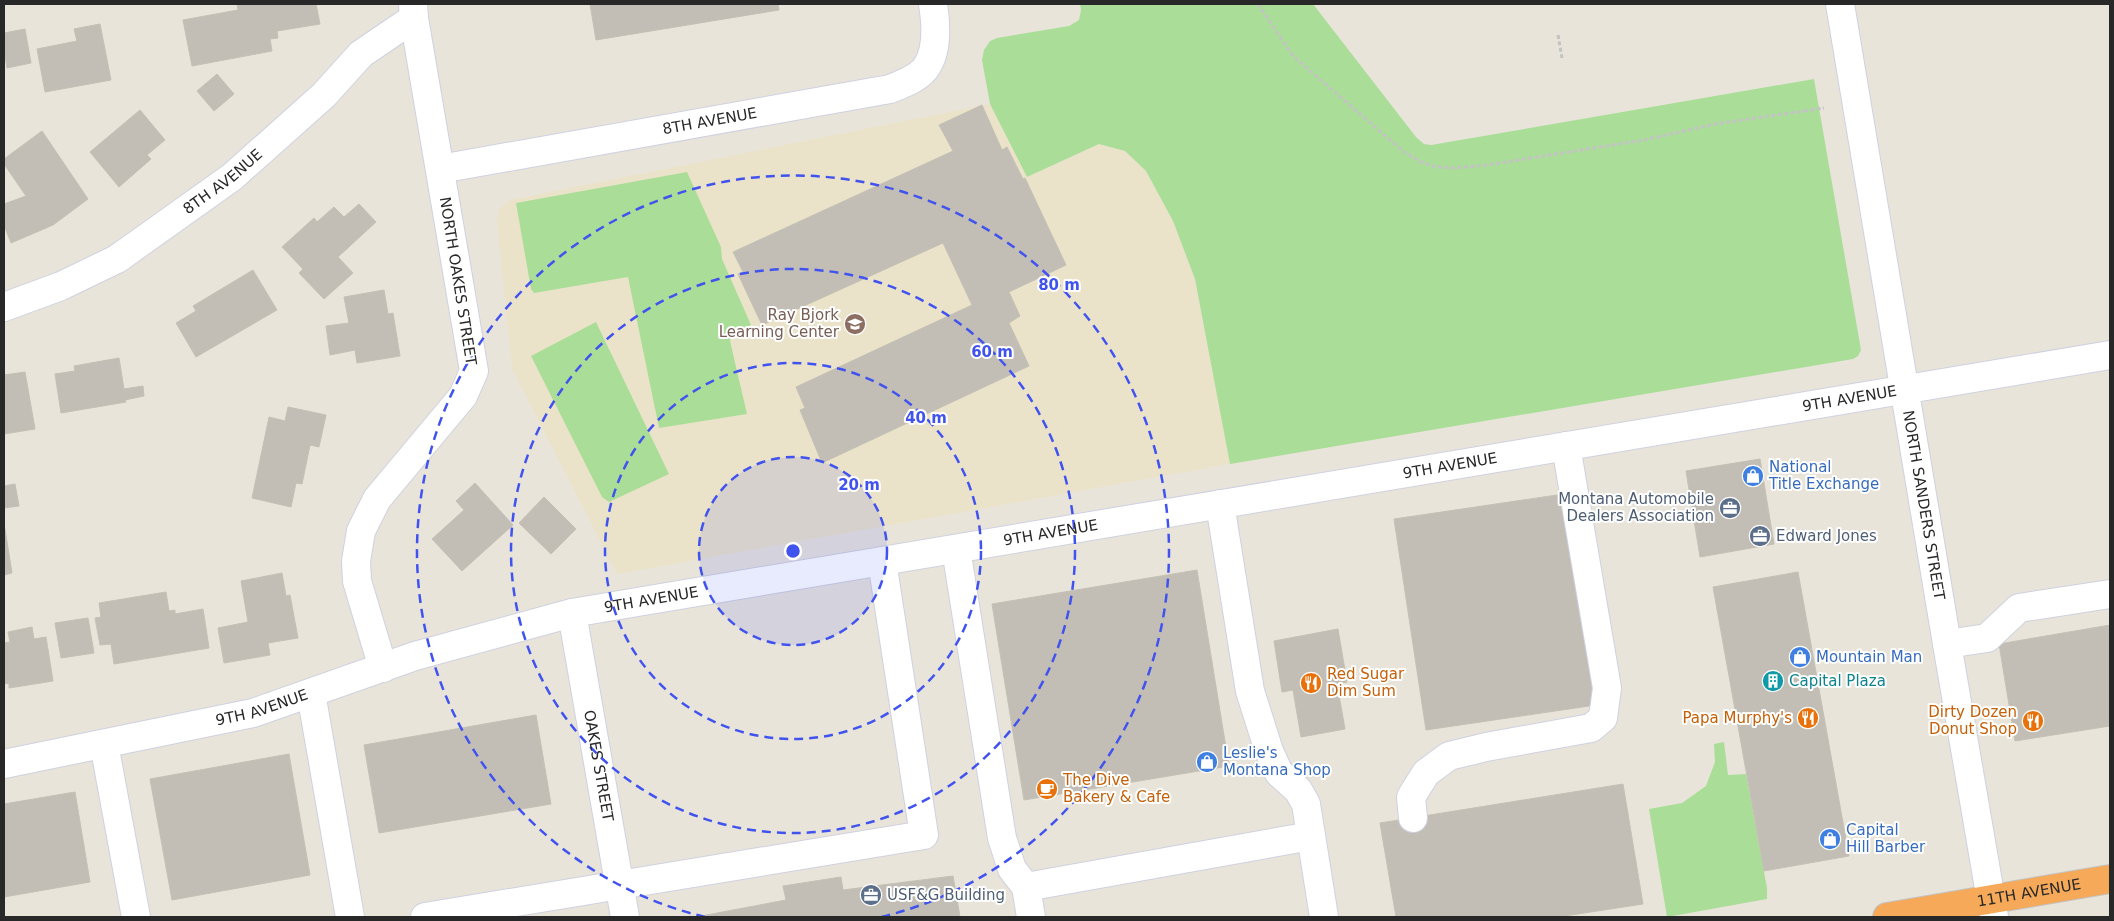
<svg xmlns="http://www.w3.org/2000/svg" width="2114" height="921" viewBox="0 0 2114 921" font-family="'DejaVu Sans',sans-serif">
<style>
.education{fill:#ebe3c9}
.green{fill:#aade98}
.building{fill:#c2beb5;stroke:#c4c0b4}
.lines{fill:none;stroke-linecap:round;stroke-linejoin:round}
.minor-tunnel{stroke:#c2beb6;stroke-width:28;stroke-dasharray:28 14;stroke-linecap:butt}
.minor-casing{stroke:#cfd1e0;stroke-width:30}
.highway-casing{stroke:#c3c3c3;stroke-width:30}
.path{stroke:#c3c3c3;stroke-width:3;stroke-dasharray:4 2.5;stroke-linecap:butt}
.minor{stroke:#fff;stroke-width:28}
.highway{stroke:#f5a959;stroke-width:28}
.ring{fill:none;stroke:#4153ef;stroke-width:2.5;stroke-dasharray:9 6}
.labels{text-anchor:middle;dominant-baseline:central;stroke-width:4;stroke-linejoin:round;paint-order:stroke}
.street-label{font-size:15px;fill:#282828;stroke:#fff}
.education-label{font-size:15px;fill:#785e54;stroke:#fff;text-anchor:end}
.shop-label{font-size:15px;fill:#366cbe;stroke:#fff;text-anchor:start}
.service-label{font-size:15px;fill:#4e5e75;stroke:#fff;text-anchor:start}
.food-label{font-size:15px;fill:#c56008;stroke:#fff;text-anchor:start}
.culture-label{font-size:15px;fill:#0d838f;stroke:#fff;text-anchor:start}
.centre{fill:#4153ef;stroke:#fff;stroke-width:2.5}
.ring-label{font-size:15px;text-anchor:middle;font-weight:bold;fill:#4153ef;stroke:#fff;stroke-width:4;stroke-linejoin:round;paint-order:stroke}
</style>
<rect width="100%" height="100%" fill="#e9e4da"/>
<path class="education" d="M990,104L1028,177L1099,144L1125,151L1146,171L1173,221L1195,279L1230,464L617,574L512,369L497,221L499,209L510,200Z"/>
<g class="green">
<path d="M1080,4H1313L1416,137L1424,144L1431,145L1814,79L1861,350L1858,356L1853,359L1230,464L1195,279L1173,221L1146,171L1125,151L1099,144L1027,177L990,104L982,60L984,50L990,41L997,38L1069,26L1079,20L1081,10Z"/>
<path d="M687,172L721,247L722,259L751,325L733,332L730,341L747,414L659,428L628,277L534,293L531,289L516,203Z"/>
<path d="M596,322L669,474L609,502L602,497L531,356Z"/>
<path d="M1724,742L1728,775L1746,774L1767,888V899L1667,917L1649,809L1682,803L1706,786L1715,762L1714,744Z"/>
</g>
<g class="building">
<path d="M237,4H316L320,24L277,31L278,38L270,39L272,51L192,66L183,20L238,10Z"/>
<path d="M590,4H778L779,10L596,40Z"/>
<path d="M100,24L111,80L45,92L37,49L77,41L74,29Z"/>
<path d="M25,29L31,63L7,68L4,49V33Z"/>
<path d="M217,74L234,94L214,111L197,91Z"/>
<path d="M982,105L1002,150L1007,147L1023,179L1025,178L1066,265L1009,292L1020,316L1009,323L1029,366L822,463L800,410L805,408L796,387L972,305L943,243L762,325L738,274L743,272L733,252L953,151L939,125Z"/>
<path d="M140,110L165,140L147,155L151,159L119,187L90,152Z"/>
<path d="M42,131L88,199L53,225L11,243L4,225V204L26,196L4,164V159Z"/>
<path d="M359,204L376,222L338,257L353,273L324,299L299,273L303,269L282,247L314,218L317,222L334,207L344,217Z"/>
<path d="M253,270L277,310L196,357L176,323L196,311L193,306Z"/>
<path d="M384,290L388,314L393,313L400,356L357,363L355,350L330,355L326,326L349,323L344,297Z"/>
<path d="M119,358L124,389L143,386L144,396L125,400L126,402L61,413L55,374L75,371L74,366Z"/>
<path d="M25,372L35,429L4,434V375Z"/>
<path d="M288,407L326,415L319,447L310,445L302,484L296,483L291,507L252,498L269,417L285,421Z"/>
<path d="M1760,459L1774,544L1700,557L1686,471Z"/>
<path d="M475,483L513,525L462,571L432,539L464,510L456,501Z"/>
<path d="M15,484L19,506L4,508V486Z"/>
<path d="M1564,494L1596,705L1426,730L1394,519Z"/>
<path d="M544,497L576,529L551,554L519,523Z"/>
<path d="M4,523L12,573L4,575Z"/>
<path d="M1197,570L1229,766L1024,800L992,604Z"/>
<path d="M1798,572L1849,856L1764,871L1713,587Z"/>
<path d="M282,573L286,596L290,595L298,638L268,643L270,655L224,663L218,628L248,622L241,581Z"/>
<path d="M166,592L169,611L175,610V614L203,609L209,648L114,664L111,644L100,645L95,618L101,617L99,603Z"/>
<path d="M88,618L94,653L61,658L55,623Z"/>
<path d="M2110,625V726L2015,741L1999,644Z"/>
<path d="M32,627L34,639L46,637L53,681L9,688V683L4,684V643L10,642L8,632Z"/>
<path d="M1338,629L1347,682L1337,684L1345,729L1301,737L1293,690L1282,692L1274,641Z"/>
<path d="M536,715L551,804L379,833L364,745Z"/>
<path d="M289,754L310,875L172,900L150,779Z"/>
<path d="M1623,784L1643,904L1558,917H1396L1380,823Z"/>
<path d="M75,792L90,882L4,897V804Z"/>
<path d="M953,876L960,917H696L786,900L783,886L841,877L843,890Z"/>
</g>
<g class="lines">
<path class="minor-tunnel" d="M1413,818L1429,917"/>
<g class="minor-casing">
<g id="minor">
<path id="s1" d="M1840,4L1947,644L1994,917"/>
<path id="s2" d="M440,169L890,89C902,84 920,78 927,66C938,49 936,23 933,4"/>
<path id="s3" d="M4,307L61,286L117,259L232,177L324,95L361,54L414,18"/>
<path d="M1220,504L1250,691L1269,751L1279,773L1298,790L1306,804L1324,917"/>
<path d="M956,549L1002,838L1012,869L1026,887L1031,917"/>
<path id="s4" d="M572,613L625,917"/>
<path d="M1947,644L1987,638L2019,608L2110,594"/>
<path d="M383,668L357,581L356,561L361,531L377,499L463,396L474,371L414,18L413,4"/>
<path d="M311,693L350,917"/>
<path d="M104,744L136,917"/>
<path id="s5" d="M4,764L253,713L415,656L572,613L2110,355"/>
<path d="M1413,818L1411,797L1426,773L1449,756L1486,747L1591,728L1603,718L1607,688L1566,446"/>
<path d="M1026,887L1311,836"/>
<path d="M425,917L924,835L882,561"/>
</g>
</g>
<g class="highway-casing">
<g id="highway">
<path id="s6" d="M1887,917L2110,879"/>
</g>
</g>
<g class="path">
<path d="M1258,4L1293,56L1404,152L1421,162L1437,167L1455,168L1487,165L1644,140L1715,124L1824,108"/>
<path d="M1558,35L1562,58"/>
</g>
<use href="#minor" class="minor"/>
<use href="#highway" class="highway"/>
</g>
<circle cx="793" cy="551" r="94" fill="#4153ef" fill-opacity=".12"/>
<g class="ring">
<circle cx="793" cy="551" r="94"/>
<circle cx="793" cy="551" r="188"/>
<circle cx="793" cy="551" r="282"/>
<path d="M705 917A376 376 0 1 1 881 917"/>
</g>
<defs>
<g id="school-disc" transform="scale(1.125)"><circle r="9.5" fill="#8d6e63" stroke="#fff"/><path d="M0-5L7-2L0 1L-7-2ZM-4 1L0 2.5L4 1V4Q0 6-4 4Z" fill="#fff"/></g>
<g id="shop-disc" transform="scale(1.125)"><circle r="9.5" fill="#3f7fe0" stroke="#fff"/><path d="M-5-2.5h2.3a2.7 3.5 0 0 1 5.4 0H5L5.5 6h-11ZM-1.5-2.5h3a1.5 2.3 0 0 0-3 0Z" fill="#fff"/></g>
<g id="office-disc" transform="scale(1.125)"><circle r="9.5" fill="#5c6f8a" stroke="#fff"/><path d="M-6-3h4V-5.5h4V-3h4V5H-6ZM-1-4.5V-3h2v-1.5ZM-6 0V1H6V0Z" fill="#fff"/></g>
<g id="building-disc" transform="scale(1.125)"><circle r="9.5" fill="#0f9aa8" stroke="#fff"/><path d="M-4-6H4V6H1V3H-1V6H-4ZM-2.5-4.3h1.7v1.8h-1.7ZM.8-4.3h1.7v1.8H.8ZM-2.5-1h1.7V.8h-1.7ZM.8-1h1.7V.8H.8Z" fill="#fff"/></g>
<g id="restaurant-disc" transform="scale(1.125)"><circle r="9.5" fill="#e8710a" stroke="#fff"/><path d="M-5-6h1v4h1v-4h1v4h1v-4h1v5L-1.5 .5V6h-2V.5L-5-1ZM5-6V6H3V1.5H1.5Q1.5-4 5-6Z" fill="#fff"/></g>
<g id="cafe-disc" transform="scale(1.125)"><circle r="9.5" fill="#e8710a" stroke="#fff"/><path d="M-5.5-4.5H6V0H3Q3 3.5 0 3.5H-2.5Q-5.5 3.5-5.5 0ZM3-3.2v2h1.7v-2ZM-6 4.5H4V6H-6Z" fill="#fff"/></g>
</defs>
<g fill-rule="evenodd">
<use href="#school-disc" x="855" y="324"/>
<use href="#shop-disc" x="1753" y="476"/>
<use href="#office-disc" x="1730" y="508"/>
<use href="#office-disc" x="1760" y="536"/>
<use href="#shop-disc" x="1800" y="657"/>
<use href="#building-disc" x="1773" y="681"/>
<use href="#restaurant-disc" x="1311" y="683"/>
<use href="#restaurant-disc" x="1808" y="718"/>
<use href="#restaurant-disc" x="2033" y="721"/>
<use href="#shop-disc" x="1207" y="762"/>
<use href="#cafe-disc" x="1047" y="789"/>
<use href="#shop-disc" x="1830" y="839"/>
<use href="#office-disc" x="871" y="895"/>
</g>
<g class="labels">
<g class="street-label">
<text stroke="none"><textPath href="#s2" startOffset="274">8TH AVENUE</textPath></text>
<text stroke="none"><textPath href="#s3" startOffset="254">8TH AVENUE</textPath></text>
<text transform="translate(458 281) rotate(81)">NORTH OAKES STREET</text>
<text stroke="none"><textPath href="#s5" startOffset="1884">9TH AVENUE</textPath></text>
<text stroke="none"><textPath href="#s5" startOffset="1479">9TH AVENUE</textPath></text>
<text stroke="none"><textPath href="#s1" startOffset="508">NORTH SANDERS STREET</textPath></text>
<text stroke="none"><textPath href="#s5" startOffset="1074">9TH AVENUE</textPath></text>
<text stroke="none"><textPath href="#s5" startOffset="669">9TH AVENUE</textPath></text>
<text stroke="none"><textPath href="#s5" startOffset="264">9TH AVENUE</textPath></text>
<text stroke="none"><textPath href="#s4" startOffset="155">OAKES STREET</textPath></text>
<text stroke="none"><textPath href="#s6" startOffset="144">11TH AVENUE</textPath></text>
</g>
<g class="education-label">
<text x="839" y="315">Ray Bjork<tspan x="839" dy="17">Learning Center</tspan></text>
</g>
<g class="shop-label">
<text x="1769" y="467">National<tspan x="1769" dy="17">Title Exchange</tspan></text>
<text x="1816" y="657">Mountain Man</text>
<text x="1223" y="753">Leslie's<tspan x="1223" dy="17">Montana Shop</tspan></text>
<text x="1846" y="830">Capital<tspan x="1846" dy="17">Hill Barber</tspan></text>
</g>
<g class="service-label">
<text x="1714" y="499" text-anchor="end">Montana Automobile<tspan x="1714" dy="17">Dealers Association</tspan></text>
<text x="1776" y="536">Edward Jones</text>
<text x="887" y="895">USF&amp;G Building</text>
</g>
<g class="food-label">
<text x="1327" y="674">Red Sugar<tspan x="1327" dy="17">Dim Sum</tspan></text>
<text x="2017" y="712" text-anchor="end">Dirty Dozen<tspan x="2017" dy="17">Donut Shop</tspan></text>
<text x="1792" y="718" text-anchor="end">Papa Murphy's</text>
<text x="1063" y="780">The Dive<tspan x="1063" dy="17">Bakery &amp; Cafe</tspan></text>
</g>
<g class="culture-label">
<text x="1789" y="681">Capital Plaza</text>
</g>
</g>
<circle cx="793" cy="551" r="8" class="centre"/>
<g class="ring-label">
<text x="1059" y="290">80 m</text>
<text x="992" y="357">60 m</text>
<text x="926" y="423">40 m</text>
<text x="859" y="490">20 m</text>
</g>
<rect width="2114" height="921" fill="none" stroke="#282828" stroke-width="10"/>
</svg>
